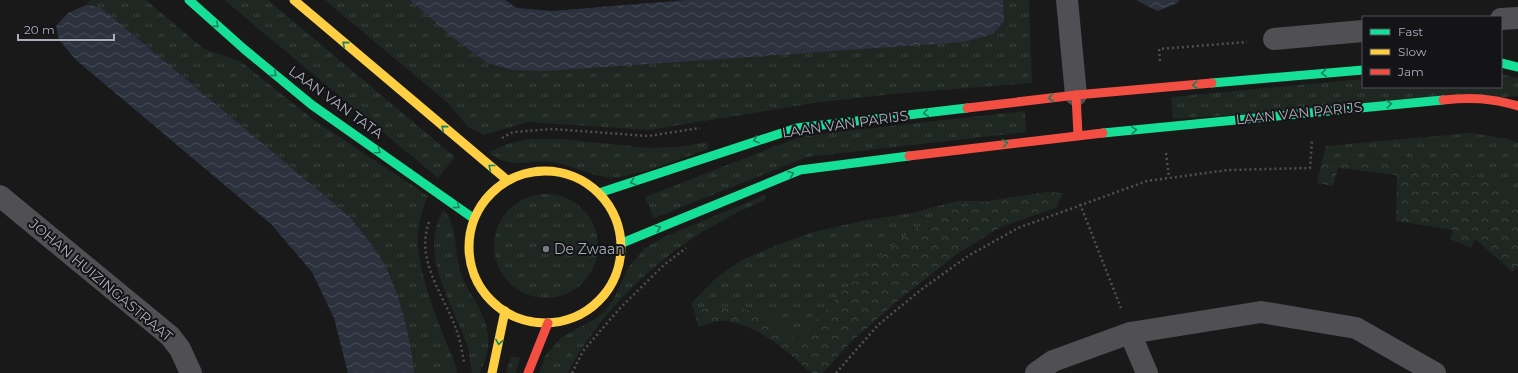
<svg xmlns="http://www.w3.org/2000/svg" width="1518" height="373" viewBox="0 0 1518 373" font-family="Montserrat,sans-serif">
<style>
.grass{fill:url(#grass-tufts)}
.forest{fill:url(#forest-crowns)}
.water{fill:url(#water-waves)}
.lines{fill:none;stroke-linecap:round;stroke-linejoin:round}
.path{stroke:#505055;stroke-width:2.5;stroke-dasharray:2 3;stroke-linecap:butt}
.street{stroke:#4f4f54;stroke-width:22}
.fast{stroke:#16e098;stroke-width:9}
.slow{stroke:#ffcf43;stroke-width:9}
.jam{stroke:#f24e42;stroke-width:9}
.oneway{stroke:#15845e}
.poi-dot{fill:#777983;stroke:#141316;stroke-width:1.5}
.labels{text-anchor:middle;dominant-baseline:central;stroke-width:4;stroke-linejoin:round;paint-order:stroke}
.street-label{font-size:14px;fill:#aaadbb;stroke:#141316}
.poi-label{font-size:14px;fill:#aaadbb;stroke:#141316;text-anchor:start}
</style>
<defs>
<pattern id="grass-tufts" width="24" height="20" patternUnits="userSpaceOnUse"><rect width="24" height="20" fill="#1f2722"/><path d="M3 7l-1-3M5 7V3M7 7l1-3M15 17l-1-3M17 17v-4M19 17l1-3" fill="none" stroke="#3d4440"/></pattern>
<pattern id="forest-crowns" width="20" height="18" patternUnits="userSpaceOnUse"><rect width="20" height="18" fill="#1f2722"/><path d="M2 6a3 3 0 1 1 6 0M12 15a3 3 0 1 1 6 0" fill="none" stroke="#3d4440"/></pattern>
<pattern id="water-waves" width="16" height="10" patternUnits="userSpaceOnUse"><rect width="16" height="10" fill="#2c323d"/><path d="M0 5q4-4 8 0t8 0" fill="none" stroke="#484d57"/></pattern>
</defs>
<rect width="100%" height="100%" fill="#19191a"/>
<g class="grass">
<path d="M90,0H146L204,49L240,61L314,120L428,196C423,207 419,221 418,234C415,271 442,331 456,366L457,373H414C411,338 401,300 387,269C377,249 362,233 349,216L100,7L86,5Z"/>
<path d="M224,0H268L455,157L438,178Z"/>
<path d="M325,0H410L452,37L487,63L1004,21L1003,0H1029L1032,83L892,94L814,103L649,130L528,122L484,135L468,127L450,105Z"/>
<path d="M1501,74L1518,78V96L1173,119L1171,97L1363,79V87H1501Z"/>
<path d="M1025,111L1026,132L807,157L654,218L645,197L802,136Z"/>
<path d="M1470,133L1509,139L1518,143V198L1494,184L1424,158L1322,161L1326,146Z"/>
<path d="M529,139H561L648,148L677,147L707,142L708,149C684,157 628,181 606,177C587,174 569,164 550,162C526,159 510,171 489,152L510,143Z"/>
<circle cx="546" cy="246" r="52"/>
<path d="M765,195L766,199C749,207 731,215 714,225C658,257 597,314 568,373H539L545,356L562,337L595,319L605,311L614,298L628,268L645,248L664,237Z"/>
<path d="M957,201H995L956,209L866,270L797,341L761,313L712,306L695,312L691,303L716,278L740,261L775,246L813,232L867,220L912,213Z"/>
<path d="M443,210C461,229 452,253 462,276C470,296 485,312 488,334C490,348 485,361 480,373H472C470,364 470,354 467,345C453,303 418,255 443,210Z"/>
<path d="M511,356L520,358L516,373H506Z"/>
</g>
<g class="forest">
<path d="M1424,158L1494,184L1518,198V266L1513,272L1475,239L1471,248L1450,239L1453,230L1396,221L1397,175L1338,168L1333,186L1317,183L1322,161Z"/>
<path d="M1046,192L1063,193L1056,208L1001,227L957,254L900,299L852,341L823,373H811C787,351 759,325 725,321C717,320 706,325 698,327L695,312L712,306L732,307L761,313L797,341C841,295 895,228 956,209C985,200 1017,197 1046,192Z"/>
</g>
<g class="water">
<path d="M410,0H505L517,8L552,11L687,0H1003L1004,21L993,34L964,42L546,71L513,70L487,63L452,37Z"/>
<path d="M1136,0H1180L1176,4L1157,11Z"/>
<path d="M86,5L100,7L349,216C362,233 377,249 387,269C401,300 411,338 414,373H348L334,318L312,272L271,224L76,60L59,40L56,26L68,13Z"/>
</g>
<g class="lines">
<g class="path">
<path d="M1160,61L1159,49L1247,42"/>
<path d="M502,138L513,132L553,129L648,136L700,128"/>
<path d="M1166,153L1169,177"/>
<path d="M1080,204L1121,308"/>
<path d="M429,222C415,261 444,295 456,329C460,339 462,351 464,362"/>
<path d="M572,373L583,351L621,307L664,265L686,248"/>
<path d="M836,373L878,325L922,289L968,256L1018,228L1147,181L1228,170L1310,168L1312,140"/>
</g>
<g class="street">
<path d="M1067,0L1076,95"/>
<path d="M1501,19L1518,18"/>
<path d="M1274,39L1363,31"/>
<path d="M0,196L170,336L180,349L191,373"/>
<path d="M1130,333L1147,373"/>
<path d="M1036,373L1053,361L1130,333L1261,312L1356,328L1435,373"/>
</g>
<g class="fast">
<path d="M189,0L244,49L312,105L473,218"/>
<path d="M1501,63L1518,67"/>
<path d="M1212,83L1363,70"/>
<path d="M1103,133L1443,100"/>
<path d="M599,193L797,128L967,108"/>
<path d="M622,243L800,170L909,156"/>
</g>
<g class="slow">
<path d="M294,0L507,180"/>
<circle cx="545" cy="247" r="76"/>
<path d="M492,373L505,311"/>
</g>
<g class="jam">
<path d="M1076,95L1078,135"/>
<path d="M1443,100C1472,97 1490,98 1518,106"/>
<path d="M967,108L1076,95L1212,83"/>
<path d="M909,156L1103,133"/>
<path d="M528,373L548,323"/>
</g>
</g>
<defs><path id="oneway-chevron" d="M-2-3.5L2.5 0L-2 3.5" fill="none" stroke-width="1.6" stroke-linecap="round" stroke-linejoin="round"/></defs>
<g class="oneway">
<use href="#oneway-chevron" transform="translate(216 25) rotate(42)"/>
<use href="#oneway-chevron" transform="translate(345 44) rotate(-140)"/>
<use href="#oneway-chevron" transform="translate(1324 73) rotate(175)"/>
<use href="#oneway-chevron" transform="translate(274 74) rotate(39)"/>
<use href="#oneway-chevron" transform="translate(1195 85) rotate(175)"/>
<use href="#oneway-chevron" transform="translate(1051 98) rotate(173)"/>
<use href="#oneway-chevron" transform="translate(1389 104) rotate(-5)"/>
<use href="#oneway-chevron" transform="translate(926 113) rotate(173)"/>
<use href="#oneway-chevron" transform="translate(444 128) rotate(-140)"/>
<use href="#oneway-chevron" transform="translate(1134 130) rotate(-5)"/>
<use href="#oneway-chevron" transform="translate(756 140) rotate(161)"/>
<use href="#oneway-chevron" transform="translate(1005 143) rotate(-7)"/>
<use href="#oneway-chevron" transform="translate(378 151) rotate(35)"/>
<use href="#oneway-chevron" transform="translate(491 167) rotate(-141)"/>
<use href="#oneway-chevron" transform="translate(791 174) rotate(-21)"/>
<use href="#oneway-chevron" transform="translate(633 182) rotate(161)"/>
<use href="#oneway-chevron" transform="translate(457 206) rotate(37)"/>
<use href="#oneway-chevron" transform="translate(658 228) rotate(-22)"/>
<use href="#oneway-chevron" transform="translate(499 342) rotate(100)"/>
</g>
<circle class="poi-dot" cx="546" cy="249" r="4"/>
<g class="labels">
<g class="street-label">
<text transform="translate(336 102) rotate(36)">LAAN VAN TATA</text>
<text transform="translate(1299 113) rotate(-6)">LAAN VAN PARIJS</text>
<text transform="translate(845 124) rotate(-8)">LAAN VAN PARIJS</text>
<text transform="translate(101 280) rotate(40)">JOHAN HUIZINGASTRAAT</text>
</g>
<g class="poi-label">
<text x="554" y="249">De Zwaan</text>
</g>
</g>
<rect x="1362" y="16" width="140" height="72" fill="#141316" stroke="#505158"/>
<rect x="1370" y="29" width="20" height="6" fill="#16e098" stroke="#505158"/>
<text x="1398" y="36" font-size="12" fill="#aaadbb">Fast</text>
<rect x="1370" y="49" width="20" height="6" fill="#ffcf43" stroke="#505158"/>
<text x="1398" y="56" font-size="12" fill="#aaadbb">Slow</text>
<rect x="1370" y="69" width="20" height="6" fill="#f24e42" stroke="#505158"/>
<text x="1398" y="76" font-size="12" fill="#aaadbb">Jam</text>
<path d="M18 34v6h96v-6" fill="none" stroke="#aaadbb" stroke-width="2"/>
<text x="24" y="34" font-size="12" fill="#aaadbb" stroke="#141316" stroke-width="3" paint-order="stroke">20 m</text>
</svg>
